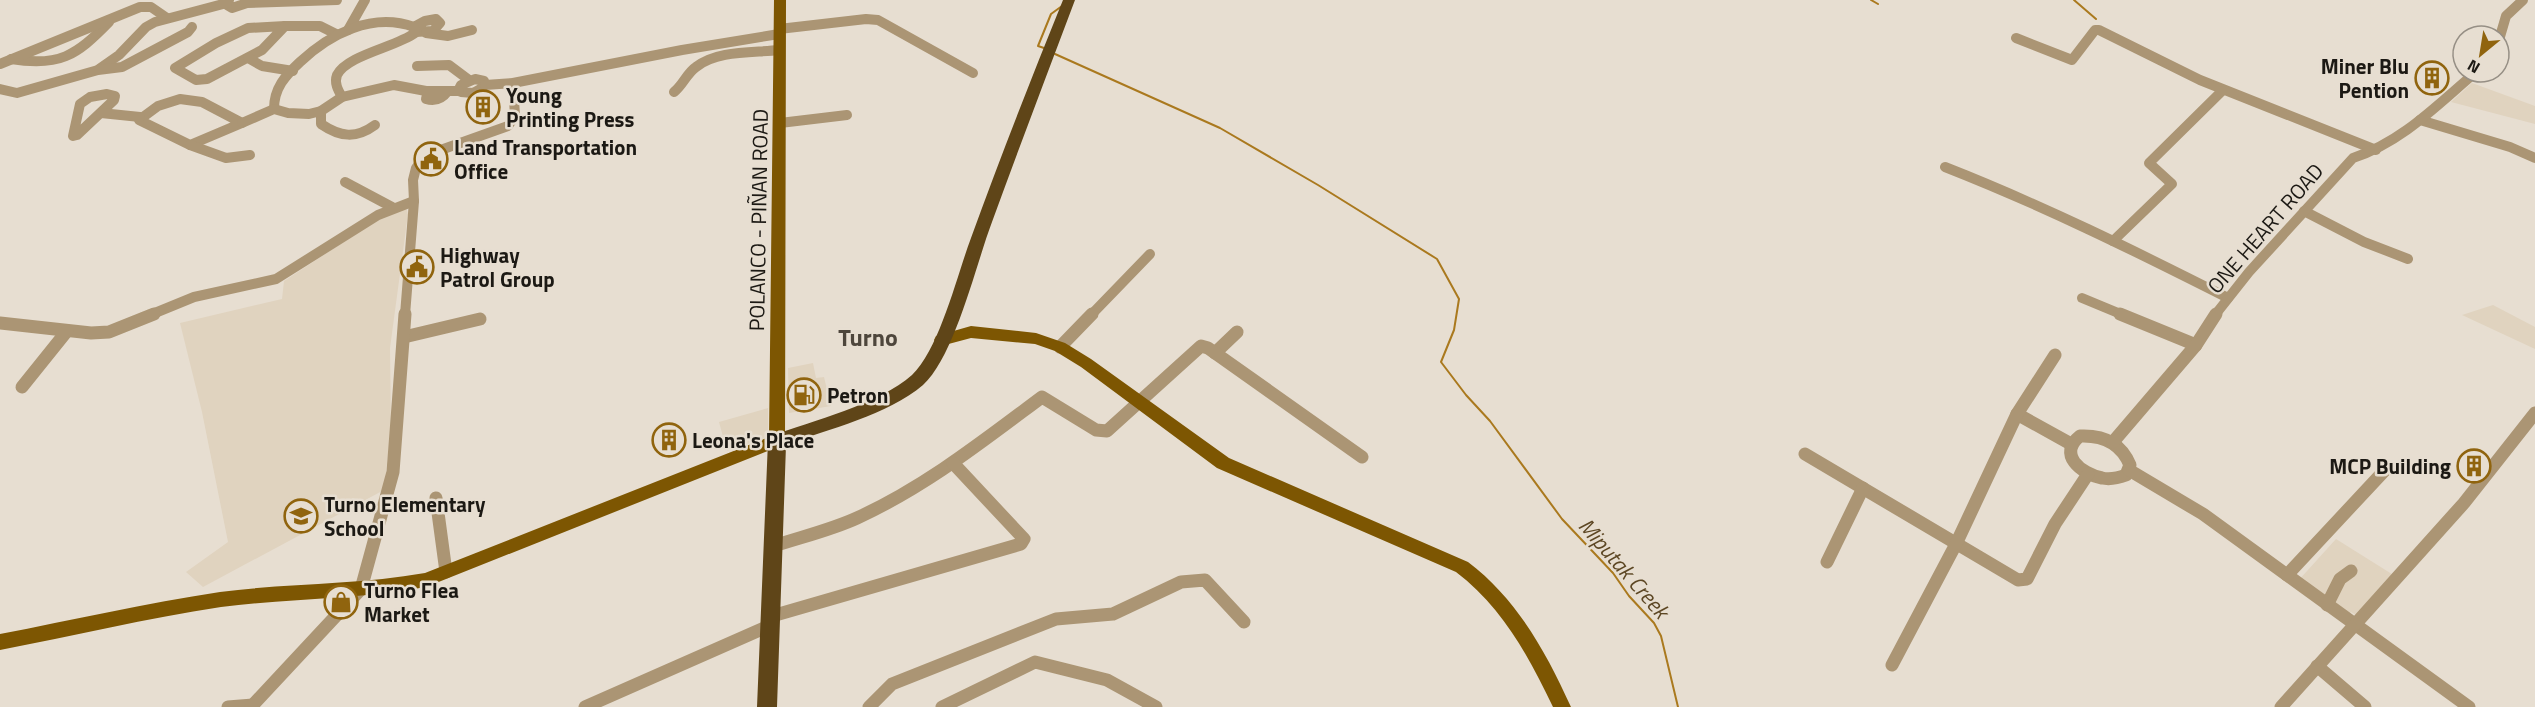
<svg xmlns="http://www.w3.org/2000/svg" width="2535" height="707" viewBox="0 0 2535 707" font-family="'Titillium Web',sans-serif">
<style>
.built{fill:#e0d3bf}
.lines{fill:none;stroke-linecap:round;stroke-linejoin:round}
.stream{stroke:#aa791e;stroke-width:2}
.minor-far1{stroke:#ab9574;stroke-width:10}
.minor{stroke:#ab9574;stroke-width:13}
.major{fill:#7d5602;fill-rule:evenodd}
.highway{fill:#5f4518;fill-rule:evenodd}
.labels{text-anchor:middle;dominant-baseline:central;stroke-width:5;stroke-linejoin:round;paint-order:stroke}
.poi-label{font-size:21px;font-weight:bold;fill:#1c1914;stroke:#e7ded1;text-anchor:start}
.street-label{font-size:21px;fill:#1c1914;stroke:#e7ded1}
.water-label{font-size:22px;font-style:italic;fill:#5d4724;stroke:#e7ded1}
.quarter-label{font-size:24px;font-weight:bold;fill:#4e463c;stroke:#e7ded1}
</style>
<rect width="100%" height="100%" fill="#e7ded1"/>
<g class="built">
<path d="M2472,83L2535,106V124L2451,102Z"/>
<path d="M406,207L408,214L390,348L391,430L384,490L203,587L186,572L228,542L202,412L180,323L282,299L284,281L394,209Z"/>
<path d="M2493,305L2535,327V349L2462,315Z"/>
<path d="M813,363L816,378L824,377L831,406L789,413L788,368Z"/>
<path d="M768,408V437L727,451L719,422Z"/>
<path d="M2336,539L2395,576L2359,617L2351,612L2346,617L2298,581Z"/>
</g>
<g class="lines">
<g class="stream">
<path d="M1871,0L1878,4"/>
<path d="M2074,0L2096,19"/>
<path d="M1044,48L1038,46L1051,14L1062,6"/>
<path d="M1055,54L1220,128L1318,185L1437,259L1459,299L1454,330L1441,362L1466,395L1490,421L1562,519L1613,573L1629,596L1654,623L1661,636L1678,707"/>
</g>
<g class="minor-far1">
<path d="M229,0L227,5L232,8L247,3L337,0"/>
<path d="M285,26L262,50L207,79L196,80L175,68L216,43L248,28Z"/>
<path d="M285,26H320L336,34"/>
<path d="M414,27L425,21L436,19L440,23L433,31L415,32"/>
<path d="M779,29L866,19L878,20L973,73"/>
<path d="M348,30L365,0"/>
<path d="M426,33L448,36L472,30"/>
<path d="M2016,38L2072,60L2095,30H2099L2200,80L2376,150"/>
<path d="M2499,40L2506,16L2523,0"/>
<path d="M248,58L262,66L293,71"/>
<path d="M11,59C59,67 76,56 109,22"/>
<path d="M0,64L140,7H151L167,18"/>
<path d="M417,66L449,65L469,80"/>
<path d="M99,69L119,55L146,27L155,22L227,3"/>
<path d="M475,79L484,81L482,88L473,93L461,92L459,89L461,85Z"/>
<path d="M485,85L513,83L682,50L779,34"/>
<path d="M0,89L17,93L98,70L122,67L188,32L192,27"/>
<path d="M428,91L426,99C436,102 442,99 448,91"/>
<path d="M674,92C683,85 687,73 696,67C717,50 753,53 779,50"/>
<path d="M107,94L115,96L114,100L77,135L73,136L80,104L90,97Z"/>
<path d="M180,99L202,102L242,123L190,145L139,120L158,106Z"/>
<path d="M274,109C274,88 285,76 300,62C330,34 372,12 414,27L415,33C396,47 347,55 337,75C334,83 338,90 342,97"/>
<path d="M321,111V124C340,137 356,139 375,125"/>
<path d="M101,113L140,117"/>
<path d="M2420,120L2510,147L2535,158"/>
<path d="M242,123L274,109L288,113L309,114L321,111L342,97L394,85L426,91H459"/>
<path d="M780,123L847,115"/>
<path d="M190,145L226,158L250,155"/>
<path d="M1945,167C2042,205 2135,251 2228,298"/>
<path d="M345,182L392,207"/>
<path d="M2304,211L2364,242L2408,259"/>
<path d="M2113,241L2172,184L2149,163L2222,91"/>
<path d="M2082,298L2123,315"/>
<path d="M150,315L194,297L276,279L378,215L414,201"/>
<path d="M405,315L414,201L413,180L416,168L423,159L435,152L508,126L515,116L513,83"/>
<path d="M1091,315L1150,254"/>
<path d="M2215,315L2249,272L2353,158C2402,142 2437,105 2476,72"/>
</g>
<g class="minor">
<path d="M2120,314L2196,345"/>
<path d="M0,323L91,333L109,332L154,314"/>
<path d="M404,337L480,319"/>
<path d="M1060,347L1092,314"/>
<path d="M1215,353L1237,332"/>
<path d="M22,387L67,331"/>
<path d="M2017,414L2071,444"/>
<path d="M2080,436C2103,435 2121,443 2130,465L2126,475C2118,478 2111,480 2102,478C2081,474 2057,454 2080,436Z"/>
<path d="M2113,442L2196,345L2216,314"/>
<path d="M1805,454L2018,580L2027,579L2055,524L2088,474"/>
<path d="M2129,470L2203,514L2469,707"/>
<path d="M436,498L446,572"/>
<path d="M774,546C801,537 831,530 857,518C925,487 983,441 1042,397L1096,430L1107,431L1201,346L1208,348L1362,457"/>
<path d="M1827,562L1863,488"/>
<path d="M2287,575L2385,470"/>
<path d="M2327,605L2340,579L2351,571"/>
<path d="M772,616L1021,544L1024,539L953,463"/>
<path d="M1892,665L1956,544L2017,414L2055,355"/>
<path d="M2317,666L2365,707"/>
<path d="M228,707L253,705"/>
<path d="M251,707L361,589L393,472L405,314"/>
<path d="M585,707L771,625"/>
<path d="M869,707L892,684L1056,619L1113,614L1181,582L1205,580L1244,622"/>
<path d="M942,707L1035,662L1107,680L1156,707"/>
<path d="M2281,707L2464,503L2535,413"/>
</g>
<g class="major">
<path d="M774,0H786L785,441L783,445L426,587C358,600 289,598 221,607C147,618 73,636 0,650V634C73,620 146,603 220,592C288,583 357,585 425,573L769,437Z"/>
<path d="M971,326L1036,333L1065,343L1091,359L1229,458L1468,562C1517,599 1546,652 1571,707H1553C1528,655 1502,607 1456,572L1217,468L1081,367L1055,351L1035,344L971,338L941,346L936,344L934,340L936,336Z"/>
</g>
<path class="highway" d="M1063,0H1075C1047,74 1019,148 992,222C976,264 955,356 923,385C888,415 828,429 786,445L777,707H757L768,441L771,436C812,421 880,404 912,375C940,348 957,275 971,238C1000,158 1031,79 1063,0Z"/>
</g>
<defs>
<g id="building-ring" transform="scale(1.725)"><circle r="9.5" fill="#e7ded1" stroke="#90640e" stroke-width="1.5"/><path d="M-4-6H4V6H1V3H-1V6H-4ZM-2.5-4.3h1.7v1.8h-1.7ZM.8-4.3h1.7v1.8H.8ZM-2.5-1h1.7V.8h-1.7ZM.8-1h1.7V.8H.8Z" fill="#90640e"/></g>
<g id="civic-ring" transform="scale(1.725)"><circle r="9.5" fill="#e7ded1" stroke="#90640e" stroke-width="1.5"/><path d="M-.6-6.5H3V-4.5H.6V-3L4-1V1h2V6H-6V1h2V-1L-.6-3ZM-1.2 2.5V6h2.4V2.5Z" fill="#90640e"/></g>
<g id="fuel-ring" transform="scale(1.725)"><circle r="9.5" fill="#e7ded1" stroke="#90640e" stroke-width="1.5"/><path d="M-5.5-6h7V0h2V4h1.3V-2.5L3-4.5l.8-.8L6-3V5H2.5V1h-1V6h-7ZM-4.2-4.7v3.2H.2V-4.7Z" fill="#90640e"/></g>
<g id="school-ring" transform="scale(1.725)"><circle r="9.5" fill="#e7ded1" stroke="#90640e" stroke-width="1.5"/><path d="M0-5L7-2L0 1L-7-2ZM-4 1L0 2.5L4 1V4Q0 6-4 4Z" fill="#90640e"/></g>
<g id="shop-ring" transform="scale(1.725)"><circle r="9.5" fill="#e7ded1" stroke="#90640e" stroke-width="1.5"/><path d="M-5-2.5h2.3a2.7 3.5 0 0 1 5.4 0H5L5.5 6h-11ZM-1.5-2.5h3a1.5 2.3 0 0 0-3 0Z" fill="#90640e"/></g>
</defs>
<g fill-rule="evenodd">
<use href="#building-ring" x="2432" y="78"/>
<use href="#building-ring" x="483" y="107"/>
<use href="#civic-ring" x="431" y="159"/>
<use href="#civic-ring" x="417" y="267"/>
<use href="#fuel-ring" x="804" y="395"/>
<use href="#building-ring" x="669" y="440"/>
<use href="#building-ring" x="2474" y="466"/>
<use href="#school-ring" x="301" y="516"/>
<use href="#shop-ring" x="341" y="602"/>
</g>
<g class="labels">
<g class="poi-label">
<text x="2409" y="66" text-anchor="end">Miner Blu<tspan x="2409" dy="24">Pention</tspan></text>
<text x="506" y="95">Young<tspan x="506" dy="24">Printing Press</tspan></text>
<text x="454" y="147">Land Transportation<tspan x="454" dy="24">Office</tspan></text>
<text x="440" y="255">Highway<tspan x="440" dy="24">Patrol Group</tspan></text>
<text x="827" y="395">Petron</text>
<text x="692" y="440">Leona's Place</text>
<text x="2451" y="466" text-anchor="end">MCP Building</text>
<text x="324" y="504">Turno Elementary<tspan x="324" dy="24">School</tspan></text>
<text x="364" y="590">Turno Flea<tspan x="364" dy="24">Market</tspan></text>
</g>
<g class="street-label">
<text transform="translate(758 220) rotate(-89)">POLANCO - PIÑAN ROAD</text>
<text transform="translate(2265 228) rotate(-49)">ONE HEART ROAD</text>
</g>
<g class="water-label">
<text transform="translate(1624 568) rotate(49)">Miputak Creek</text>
</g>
<g class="quarter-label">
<text x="868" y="337">Turno</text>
</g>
</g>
<g transform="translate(2481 54) rotate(210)"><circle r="28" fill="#e7ded1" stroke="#968f85" stroke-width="1.5"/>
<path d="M0-4.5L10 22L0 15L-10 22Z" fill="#90640e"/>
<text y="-9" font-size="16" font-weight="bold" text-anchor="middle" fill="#1c1914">N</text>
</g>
</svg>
